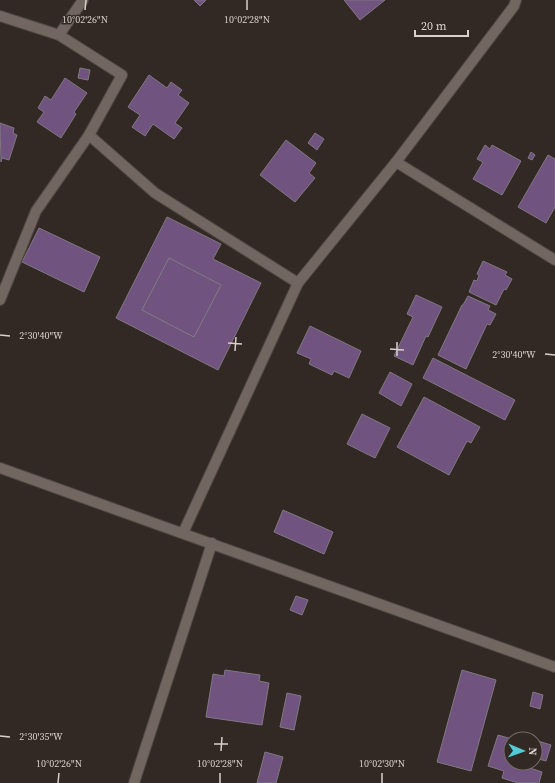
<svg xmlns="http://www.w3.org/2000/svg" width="555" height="783" viewBox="0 0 555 783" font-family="'Source Serif 4',serif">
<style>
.building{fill:#70537e;stroke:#7f7882;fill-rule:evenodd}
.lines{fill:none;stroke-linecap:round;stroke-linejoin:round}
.minor-casing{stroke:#504643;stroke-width:12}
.minor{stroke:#726660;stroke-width:10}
.ticks{fill:none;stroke:#d7d0cd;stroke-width:1.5}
.ticks-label{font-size:10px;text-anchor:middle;fill:#d7d0cd;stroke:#332924;stroke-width:3;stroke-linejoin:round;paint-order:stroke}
</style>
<rect width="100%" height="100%" fill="#332924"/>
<g class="building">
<path d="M194,0H206L200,6Z"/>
<path d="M344,0H385L360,20Z"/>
<path d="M80,68L90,70L88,80L78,78Z"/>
<path d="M149,75L167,88L171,82L182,90L178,95L189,103L175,123L182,128L174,139L153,124L145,136L132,127L140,115L128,107Z"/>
<path d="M65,78L87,93L74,112L76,114L61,138L37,122L44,112L38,108L45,96L51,100Z"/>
<path d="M0,123L14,128L13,133L17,135L9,160L2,158L1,162Z"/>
<path d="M315,133L324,139L317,150L308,143Z"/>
<path d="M286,140L316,163L309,173L315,178L295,202L260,175Z"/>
<path d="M485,145L490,149L492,145L521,161L502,195L473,179L483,162L477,159Z"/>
<path d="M531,152L535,155L532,160L528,158Z"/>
<path d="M548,155L555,159V207L546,223L518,207Z"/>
<path d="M167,217L221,244L213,259L261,283L218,370L116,318ZM169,258L221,285L194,337L142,310Z"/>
<path d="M39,228L100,257L84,292L22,262Z"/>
<path d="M169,258L221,285L194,337L142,310Z"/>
<path d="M483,261L507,272L505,275L512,279L506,290L504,289L496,305L469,292L474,280L477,281L479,275L477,274Z"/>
<path d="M416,295L442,307L428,337L426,336L413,365L394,356L413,317L407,314Z"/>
<path d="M468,296L490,306L488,310L496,314L490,325L487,324L466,369L438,355L462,305H463Z"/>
<path d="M310,326L361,351L349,378L334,371L332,375L309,364L311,359L297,353Z"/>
<path d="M433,358L515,400L505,420L423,378Z"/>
<path d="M390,372L412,384L401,406L379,393Z"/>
<path d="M424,397L480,427L471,443L467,441L449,475L397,447Z"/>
<path d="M362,414L390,428L375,458L347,444Z"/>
<path d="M283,510L333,532L324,554L274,532Z"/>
<path d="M296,596L308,600L302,615L290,610Z"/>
<path d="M225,670L260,675L259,681L269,683L262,725L206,717L213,674L224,676Z"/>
<path d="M462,670L496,680L471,771L437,762Z"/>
<path d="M533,692L543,695L540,709L530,706Z"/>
<path d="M287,693L301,696L294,730L280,727Z"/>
<path d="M514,734L531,739H513Z"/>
<path d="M498,735L512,739L511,755L509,761L542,772L539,783H518L502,778L504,771L488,766Z"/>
<path d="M535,740L551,745L546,761L535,758Z"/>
<path d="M265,752L283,757L276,783H257Z"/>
</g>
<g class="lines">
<g class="minor-casing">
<g id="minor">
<path d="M0,16L59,35L122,75L89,135L36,211L0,300"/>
<path d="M59,35L83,0"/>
<path d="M89,135L155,193L298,283"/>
<path d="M396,162L555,260"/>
<path d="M0,468L555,667"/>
<path d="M183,533L298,283L396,162L514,6L516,0"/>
<path d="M134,783L212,543"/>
</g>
</g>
<use href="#minor" class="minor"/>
</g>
<path class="ticks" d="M85,10L86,0M247,10V0M0,335L10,336M228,343L242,344M390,349L404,350M235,351L236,337M545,354L555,355M397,356V342M0,736L10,737M214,744H228M221,751L222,737M58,783L59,773M220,783V773M382,783V773"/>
<g class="ticks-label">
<text x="85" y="23">10°02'26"N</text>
<text x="247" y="23">10°02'28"N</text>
<text x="41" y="339">2°30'40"W</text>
<text x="514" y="358">2°30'40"W</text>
<text x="41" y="740">2°30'35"W</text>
<text x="59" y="767">10°02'26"N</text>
<text x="220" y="767">10°02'28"N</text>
<text x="382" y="767">10°02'30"N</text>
</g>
<g transform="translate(523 751) rotate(92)"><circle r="19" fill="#332924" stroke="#756c68"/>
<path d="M0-3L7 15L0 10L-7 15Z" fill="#52cbd7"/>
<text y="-6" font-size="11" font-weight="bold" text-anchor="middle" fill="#d7d0cd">N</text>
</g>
<path d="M415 30v6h53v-6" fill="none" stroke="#d7d0cd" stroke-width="2"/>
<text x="421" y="30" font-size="12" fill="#d7d0cd" stroke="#332924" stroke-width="3" paint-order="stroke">20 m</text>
</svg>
